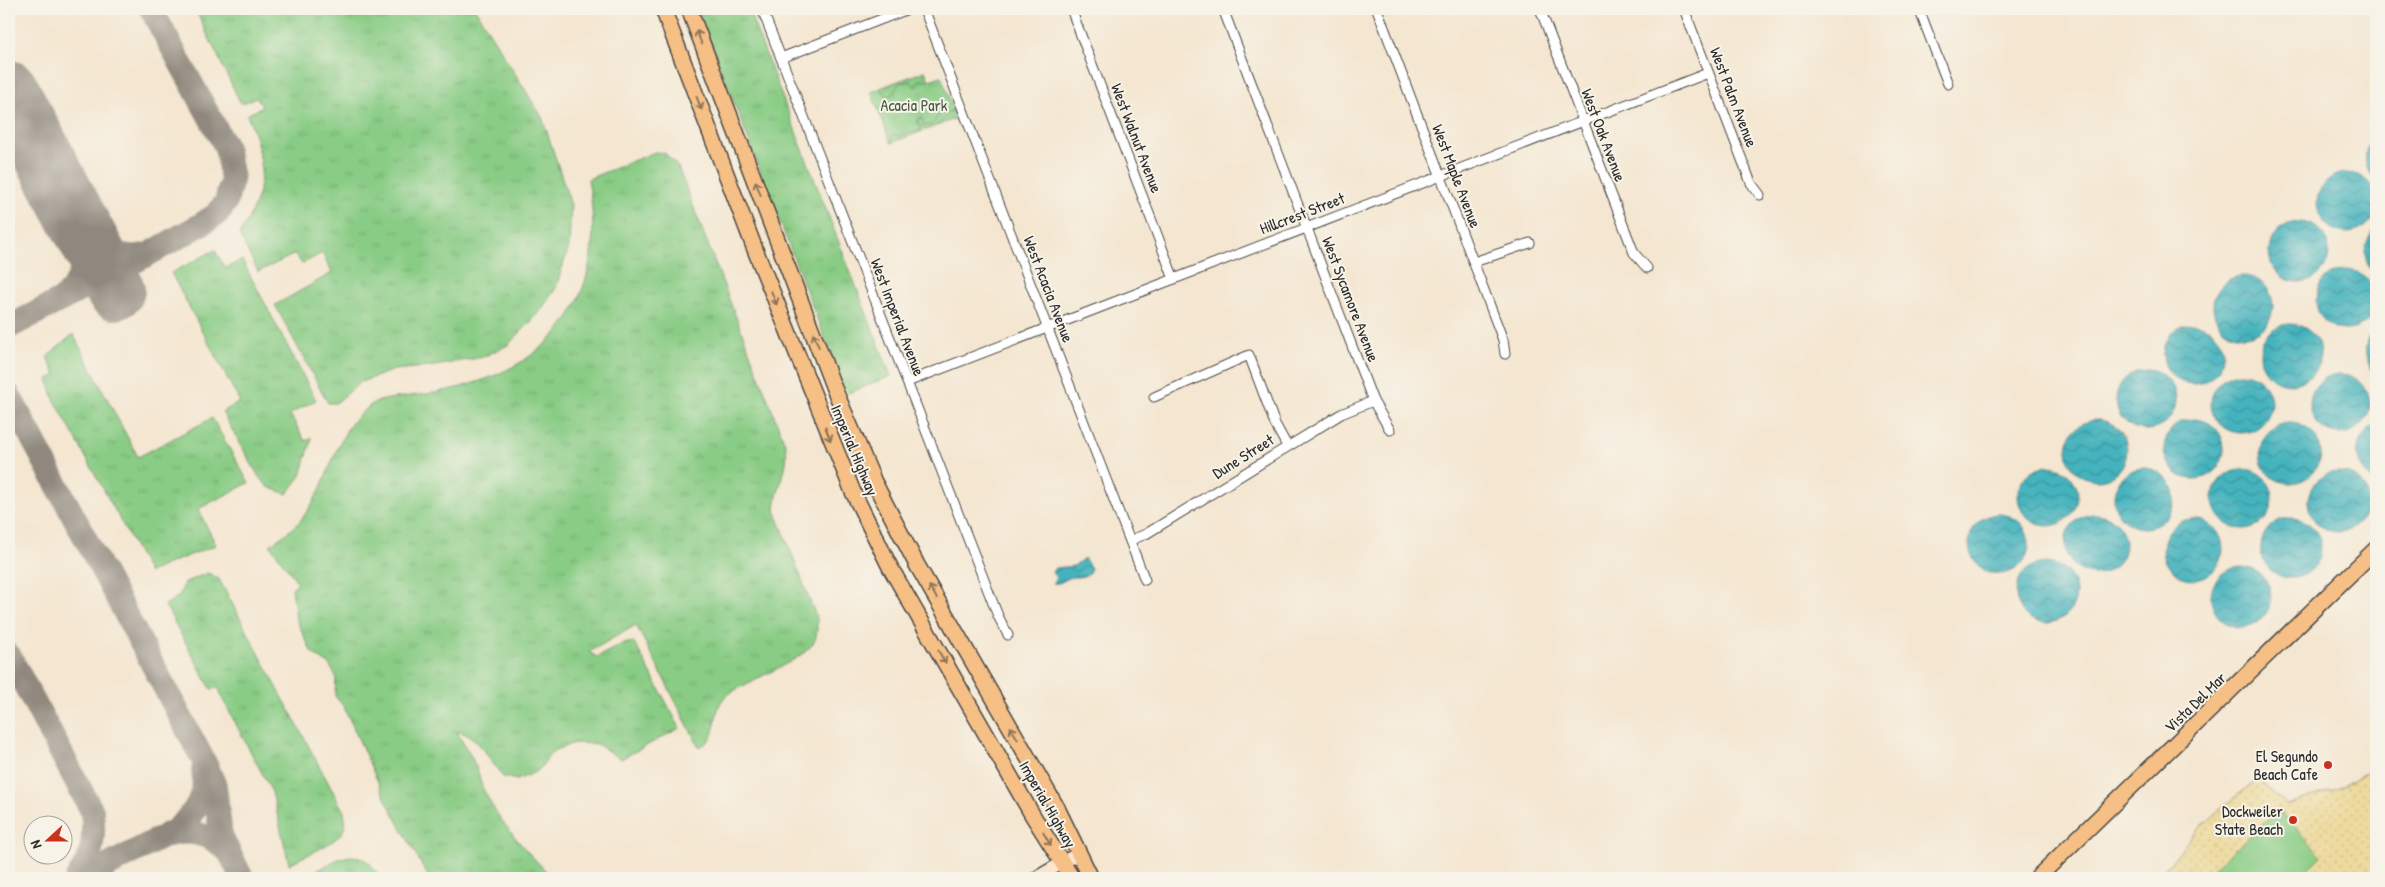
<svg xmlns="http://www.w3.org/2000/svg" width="2385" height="887" viewBox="0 0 2385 887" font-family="'Patrick Hand',sans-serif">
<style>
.grass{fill:url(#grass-tufts);stroke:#5a7c58}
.sand{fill:url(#sand-dots);stroke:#8c8264}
.garden{fill:url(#garden-furrows);stroke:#5a7c58}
.pitch{fill:#89cc85;stroke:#5a7c58}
.water{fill:url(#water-waves);stroke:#386f74}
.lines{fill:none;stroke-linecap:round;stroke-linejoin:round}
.taxiway{stroke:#90887e;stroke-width:24}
.runway{stroke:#90887e;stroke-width:60}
.street-casing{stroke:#494744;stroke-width:11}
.secondary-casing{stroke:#494744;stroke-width:15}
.primary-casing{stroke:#494744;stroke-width:18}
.street{stroke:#fff;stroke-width:9}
.secondary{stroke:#fbe5cf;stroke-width:12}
.primary{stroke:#f5bf86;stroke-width:15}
.oneway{stroke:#907558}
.poi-dot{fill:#c8321e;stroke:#f7f3e8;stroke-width:2}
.labels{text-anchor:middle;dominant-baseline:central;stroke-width:4;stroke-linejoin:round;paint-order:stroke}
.street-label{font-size:16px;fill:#2b2b2b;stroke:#f7f3e8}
.park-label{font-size:16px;fill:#475b46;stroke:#f7f3e8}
.poi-label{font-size:16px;fill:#2b2b2b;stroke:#f7f3e8;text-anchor:end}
</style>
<defs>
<pattern id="grass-tufts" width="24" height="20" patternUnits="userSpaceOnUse" patternTransform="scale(1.25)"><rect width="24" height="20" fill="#89cc85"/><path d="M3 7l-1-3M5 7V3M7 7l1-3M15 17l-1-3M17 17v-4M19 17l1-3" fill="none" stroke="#76af73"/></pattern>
<pattern id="sand-dots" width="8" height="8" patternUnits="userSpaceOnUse" patternTransform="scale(1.25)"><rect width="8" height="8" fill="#eeda9e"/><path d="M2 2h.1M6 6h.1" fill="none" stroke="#cb8" stroke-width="1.8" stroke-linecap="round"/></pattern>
<pattern id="garden-furrows" width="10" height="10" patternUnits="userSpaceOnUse" patternTransform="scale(1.25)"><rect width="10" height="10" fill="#89cc85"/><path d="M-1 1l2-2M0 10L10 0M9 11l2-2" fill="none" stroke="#76af73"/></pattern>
<pattern id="water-waves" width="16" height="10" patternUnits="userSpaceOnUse" patternTransform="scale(1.25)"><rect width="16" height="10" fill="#44b3bd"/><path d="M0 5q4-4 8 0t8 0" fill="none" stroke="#39929a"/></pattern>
</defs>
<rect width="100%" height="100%" fill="#f7f3e8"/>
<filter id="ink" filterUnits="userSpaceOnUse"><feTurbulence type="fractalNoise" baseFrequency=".02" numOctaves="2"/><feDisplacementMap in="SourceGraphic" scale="10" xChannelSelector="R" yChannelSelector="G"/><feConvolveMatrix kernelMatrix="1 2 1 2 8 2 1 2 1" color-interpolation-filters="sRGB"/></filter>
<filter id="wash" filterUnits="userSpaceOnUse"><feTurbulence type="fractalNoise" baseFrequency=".0096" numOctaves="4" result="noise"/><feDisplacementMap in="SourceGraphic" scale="20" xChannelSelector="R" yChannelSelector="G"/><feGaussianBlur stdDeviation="1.12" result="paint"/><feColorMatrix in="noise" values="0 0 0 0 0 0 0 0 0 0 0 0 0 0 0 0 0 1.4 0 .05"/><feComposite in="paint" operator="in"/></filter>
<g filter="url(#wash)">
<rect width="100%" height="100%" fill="#f4e6d0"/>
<g class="grass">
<path d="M195,9H475L542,117L571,205L569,246L556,288L537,316L508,345L483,357L435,366L394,370L361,382L336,403H328L275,305L332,273L322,253L302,264L295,254L258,272L239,234C267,191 267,162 247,115L262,107L257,97L241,104Z"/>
<path d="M698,9H748L891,376L849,393L843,386Z"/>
<path d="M925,71L929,80L941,76L957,118L891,143L871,92Z"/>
<path d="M655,152L665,153L678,167L786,446C790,470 776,486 775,510L817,619C817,628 818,637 812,645C798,663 748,680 726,696C709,711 723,738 699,747L636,625L589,652L597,657L622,644L634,642L680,728L621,759L597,744L574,743L553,751L538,771L517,780L503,777C490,762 478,733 457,732C463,744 472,756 477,769C480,776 480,784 484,791C501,825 527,852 553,878H429L386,800L344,707L335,696L336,677L329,664L312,653L296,619L292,588L298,583L270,545C279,538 291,531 299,522C323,495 330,458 348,428C353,420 364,411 372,404C379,398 426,395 438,392C555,370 610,298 588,179Z"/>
<path d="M215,250L225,268L242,260L316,400L290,414L305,441L312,438L301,476L287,494L268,487L259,477L222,412L240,402L171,273Z"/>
<path d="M73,334L138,457L212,418L249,483L198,509L216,545L165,565L149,573L53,397L48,379L56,375L47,357Z"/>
<path d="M208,573L219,579L344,812C345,818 346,825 343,831C336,844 302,857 289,864L272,792L222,698L219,688L211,689L165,605L179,596L185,582Z"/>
<path d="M349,856C366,856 372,864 380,878H302L338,859Z"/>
</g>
<path class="sand" d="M2376,766V878H2155C2169,866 2176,855 2188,841C2208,817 2233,798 2258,780L2286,805L2342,787Z"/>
<g class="garden">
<path d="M925,71L929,81H919L917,86L915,87L911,81L899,83C895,89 895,95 887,96L880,88Z"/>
<path d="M954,110L957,118L891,143L893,134L897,136L920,130L921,126L917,123L921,116L923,124C934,129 934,119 940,114Z"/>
</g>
<path class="pitch" d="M2279,810L2321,856L2298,878H2202Z"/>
<g class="water">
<path d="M2376,134V180C2362,167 2362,147 2376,134Z"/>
<circle cx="2347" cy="203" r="30"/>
<circle cx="2299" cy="252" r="30"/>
<path d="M2376,228V276C2361,262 2362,242 2376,228Z"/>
<circle cx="2346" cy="300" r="30"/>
<circle cx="2243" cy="306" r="30"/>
<circle cx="2290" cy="354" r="30"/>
<circle cx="2193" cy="354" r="30"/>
<path d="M2376,327V374C2362,361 2362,340 2376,327Z"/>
<circle cx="2146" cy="400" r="30"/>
<circle cx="2241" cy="403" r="30"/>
<circle cx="2340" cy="404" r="30"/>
<circle cx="2194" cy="449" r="30"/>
<circle cx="2097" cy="450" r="30"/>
<circle cx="2290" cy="453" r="30"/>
<path d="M2376,425V481C2352,469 2351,437 2376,425Z"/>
<circle cx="2048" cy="496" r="30"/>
<circle cx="2144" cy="498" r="30"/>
<circle cx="2243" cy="499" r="30"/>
<circle cx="2338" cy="502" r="30"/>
<circle cx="2095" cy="544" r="30"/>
<circle cx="1999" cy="544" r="30"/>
<circle cx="2291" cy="548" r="30"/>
<circle cx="2193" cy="549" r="30"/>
<path d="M1084,558L1091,568C1089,577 1081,577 1074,577C1066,577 1062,585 1053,583L1056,578L1052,572L1055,568L1074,566Z"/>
<circle cx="2046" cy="593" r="30"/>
<circle cx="2241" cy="597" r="30"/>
</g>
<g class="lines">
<g class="taxiway">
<path d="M84,232C101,250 120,260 145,255"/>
<path d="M65,296C84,280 86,256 84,232"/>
<path d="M9,327L149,254L200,225L217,214L226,202L232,179L226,147L151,9"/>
<path d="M9,395L206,765L215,786L221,836L242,878"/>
<path d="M9,655L92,811C95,836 93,858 77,878"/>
<path d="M165,836C190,828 209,834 228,851"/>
<path d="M84,878L174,831C193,816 208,796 203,770"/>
</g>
<path class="runway" d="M9,90L115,290"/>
</g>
</g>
<g filter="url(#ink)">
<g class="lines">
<g class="street-casing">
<g id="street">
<path d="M762,9L998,616L1008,635"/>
<path d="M924,9L1145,580"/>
<path d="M1071,9L1174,279"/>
<path d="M1223,9L1373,401L1390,430"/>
<path d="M1377,9L1503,340L1505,354"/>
<path d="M1540,9L1634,253L1647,268"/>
<path d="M1684,9L1751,183L1760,195"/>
<path d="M1919,9L1948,84"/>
<path d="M781,58L908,9"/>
<path d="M1474,262L1530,243"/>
<path d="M907,382L1708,73"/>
<path d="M1154,397L1249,355L1275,424L1287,446"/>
<path d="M1131,540L1146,534L1341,414L1373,401"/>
</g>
</g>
<g class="secondary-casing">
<path id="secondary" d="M1036,878L1079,853"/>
</g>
<g class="primary-casing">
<g id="primary">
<path d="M663,9L756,252L853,492L890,567L1033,816L1072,878"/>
<path d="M689,9L833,386L874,482L917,565L1057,808L1091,878"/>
<path d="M2037,878L2376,549"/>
</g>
</g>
<use href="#street" class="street"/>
<use href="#secondary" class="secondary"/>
<use href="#primary" class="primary"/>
</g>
<defs><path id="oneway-shaft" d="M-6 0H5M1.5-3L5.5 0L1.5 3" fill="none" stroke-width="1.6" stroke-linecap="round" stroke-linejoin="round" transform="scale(1.25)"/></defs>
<g class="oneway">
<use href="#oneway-shaft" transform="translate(699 37) rotate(-111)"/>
<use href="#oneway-shaft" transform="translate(699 103) rotate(69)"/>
<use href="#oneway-shaft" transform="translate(758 188) rotate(-111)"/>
<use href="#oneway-shaft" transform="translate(774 298) rotate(68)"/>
<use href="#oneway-shaft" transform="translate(816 340) rotate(-111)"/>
<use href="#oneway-shaft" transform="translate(828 434) rotate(68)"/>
<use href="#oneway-shaft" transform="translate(933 592) rotate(-120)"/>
<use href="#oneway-shaft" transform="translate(942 657) rotate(60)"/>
<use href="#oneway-shaft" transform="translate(1014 733) rotate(-120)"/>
<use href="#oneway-shaft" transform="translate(1047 839) rotate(59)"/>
</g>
</g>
<g class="poi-dot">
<circle cx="2328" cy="765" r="5"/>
<circle cx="2293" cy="820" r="5"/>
</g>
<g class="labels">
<g class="street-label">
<text transform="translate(1734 97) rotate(69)">West Palm Avenue</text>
<text transform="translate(1604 135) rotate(69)">West Oak Avenue</text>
<text transform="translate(1137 138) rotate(69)">West Walnut Avenue</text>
<text transform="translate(1457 176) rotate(69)">West Maple Avenue</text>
<text transform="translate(1302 213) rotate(-21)">Hillcrest Street</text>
<text transform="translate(1049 289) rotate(69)">West Acacia Avenue</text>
<text transform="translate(1351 299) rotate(69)">West Sycamore Avenue</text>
<text transform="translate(898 317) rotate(69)">West Imperial Avenue</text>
<text transform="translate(855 450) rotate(67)">Imperial Highway</text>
<text transform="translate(1243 456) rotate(-32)">Dune Street</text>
<text transform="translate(2195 702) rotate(-44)">Vista Del Mar</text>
<text transform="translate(1048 804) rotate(60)">Imperial Highway</text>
</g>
<g class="park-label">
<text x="914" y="105">Acacia Park</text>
</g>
<g class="poi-label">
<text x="2318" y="756">El Segundo<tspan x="2318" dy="18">Beach Cafe</tspan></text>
<text x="2283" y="811">Dockweiler<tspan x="2283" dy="18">State Beach</tspan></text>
</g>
</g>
<rect width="2385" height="887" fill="none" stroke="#f7f3e8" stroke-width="30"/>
<g transform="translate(48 840) rotate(249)"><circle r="24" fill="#f7f3e8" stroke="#a5a39c"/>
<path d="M0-4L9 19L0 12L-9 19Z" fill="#c8321e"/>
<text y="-8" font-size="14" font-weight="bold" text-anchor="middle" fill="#2b2b2b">N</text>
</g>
</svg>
